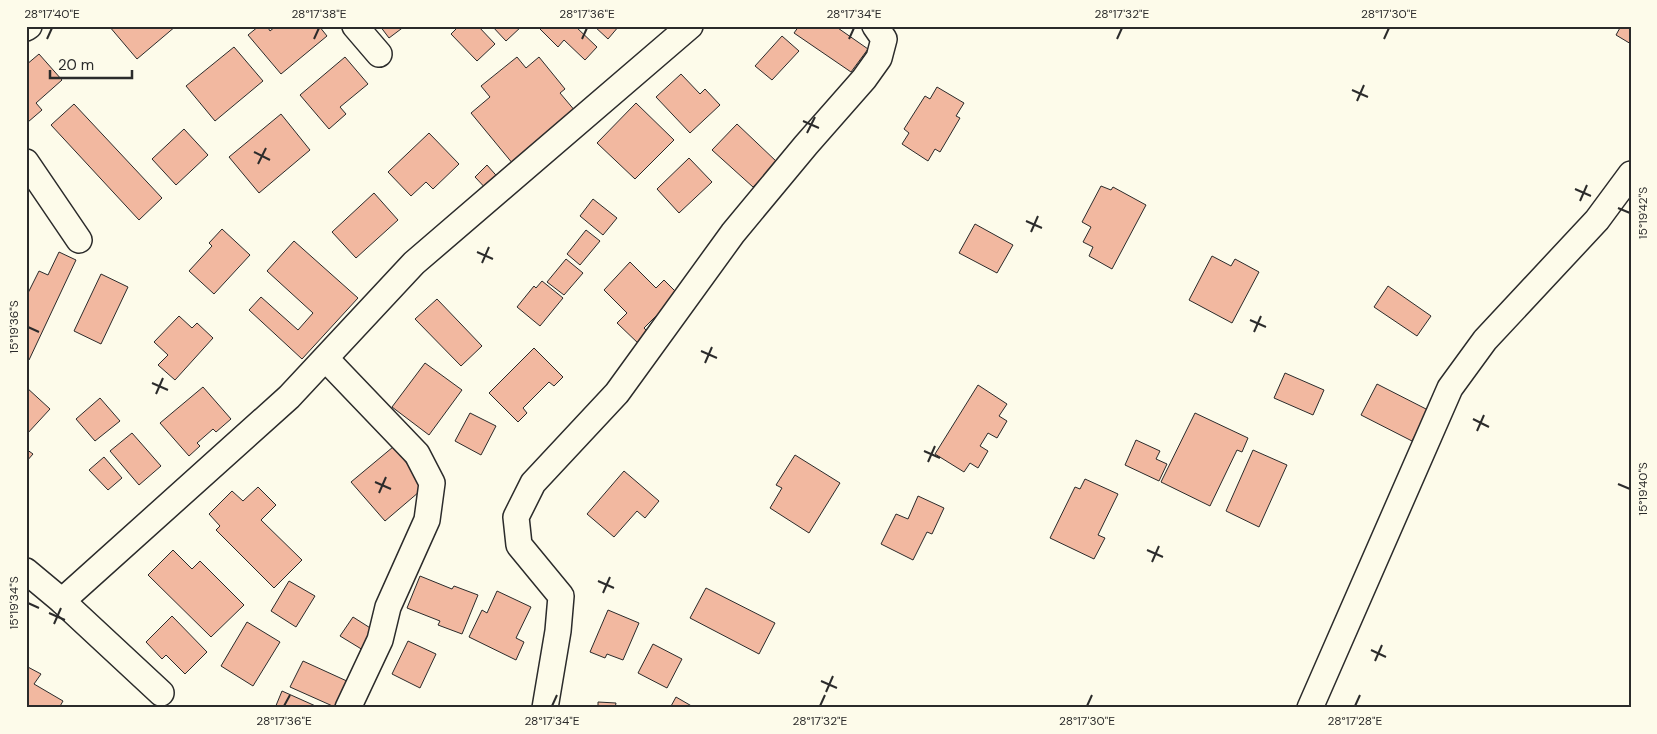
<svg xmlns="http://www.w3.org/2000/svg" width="1657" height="734" viewBox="0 0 1657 734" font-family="'DM Sans',sans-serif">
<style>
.building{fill:#f2b8a0;stroke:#2b2b2b}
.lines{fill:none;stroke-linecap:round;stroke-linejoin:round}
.minor-casing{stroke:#2b2b2b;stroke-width:28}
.minor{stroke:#fdfbea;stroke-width:25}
.ticks{fill:none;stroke:#2b2b2b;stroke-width:2}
.neatline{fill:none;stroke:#2b2b2b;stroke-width:2}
.ticks-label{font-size:12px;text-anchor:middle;fill:#2b2b2b}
</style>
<rect width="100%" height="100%" fill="#fdfbea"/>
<g class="building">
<path d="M109,26H176L137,59Z"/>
<path d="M259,26H267L270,31L276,26H319L327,36L281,74L248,35Z"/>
<path d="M380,26H405L389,38Z"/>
<path d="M459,26H478L495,44L477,61L451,34Z"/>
<path d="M492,26H522L506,41Z"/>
<path d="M539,26H575L597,47L585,60L564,40L558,47L538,27Z"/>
<path d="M594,26H619L608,39Z"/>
<path d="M799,26H835L868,49L851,72L794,33Z"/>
<path d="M1621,26H1625L1631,30V44L1616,35Z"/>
<path d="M782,36L799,51L772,80L755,66Z"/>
<path d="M234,47L263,81L215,121L186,86Z"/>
<path d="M39,54L62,80L36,103L42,110L28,122L26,120V65Z"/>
<path d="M345,57L368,84L340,107L346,114L329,129L300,95Z"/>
<path d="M517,57L526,68L539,57L565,89L560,93L581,118L518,170L471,113L490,97L481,86Z"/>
<path d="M681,74L700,94L705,89L720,105L690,133L656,97Z"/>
<path d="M937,87L964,103L956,116L960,118L940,152L935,149L928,161L902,144L909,133L904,129L925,96L930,99Z"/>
<path d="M636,103L674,140L635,179L597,143Z"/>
<path d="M74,104L162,198L139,220L51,125Z"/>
<path d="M281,114L310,150L259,193L229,157Z"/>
<path d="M737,124L777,162L753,187L712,150Z"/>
<path d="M184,129L208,155L176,185L152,159Z"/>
<path d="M429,133L459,164L433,189L426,182L411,196L388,172Z"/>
<path d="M689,158L712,182L679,213L657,189Z"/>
<path d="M487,165L502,182L490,193L475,177Z"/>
<path d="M1101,186L1111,190L1113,187L1146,205L1112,269L1089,256L1093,247L1083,242L1091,227L1082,222Z"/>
<path d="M374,193L398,220L356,258L332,232Z"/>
<path d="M593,199L617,218L603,235L580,216Z"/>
<path d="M975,224L1013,245L997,273L959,253Z"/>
<path d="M222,229L250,255L214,294L189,271L212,246L209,243Z"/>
<path d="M586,230L600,241L580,265L567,254Z"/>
<path d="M294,241L358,298L302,359L249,310L261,297L298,330L313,313L267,271Z"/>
<path d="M59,252L76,260L29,360L26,359V297L39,271L48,275Z"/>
<path d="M1212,256L1231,266L1235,259L1259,272L1232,323L1189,300Z"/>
<path d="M566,259L583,273L564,295L547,282Z"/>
<path d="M630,262L656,288L664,280L678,294L644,328L651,335L640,345L617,323L627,313L604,290Z"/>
<path d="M101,274L128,287L101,344L74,331Z"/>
<path d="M542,281L563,298L540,326L517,307L534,286L536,288Z"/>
<path d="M1388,286L1431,316L1417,336L1374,307Z"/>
<path d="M437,299L482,346L461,366L415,319Z"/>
<path d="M179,316L192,328L197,323L213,338L175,380L158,365L168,355L154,342Z"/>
<path d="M534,348L563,377L554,386L549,382L523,408L527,413L518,422L489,393Z"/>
<path d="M425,363L462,390L429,435L392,407Z"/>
<path d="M1285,373L1324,390L1313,415L1274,398Z"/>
<path d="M1377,384L1428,410L1412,441L1361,415Z"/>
<path d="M978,385L1007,404L999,416L1007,421L997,438L988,433L980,446L988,451L978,468L970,463L964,472L935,454Z"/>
<path d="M26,387L50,409L26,435Z"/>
<path d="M203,387L231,419L216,432L213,429L197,443L200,446L189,456L160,423Z"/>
<path d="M100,398L120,421L95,441L76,419Z"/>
<path d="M470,413L496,426L481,455L455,441Z"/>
<path d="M1195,413L1248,438L1242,452L1237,450L1210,506L1161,482Z"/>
<path d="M132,433L161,466L139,485L110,451Z"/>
<path d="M1136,440L1160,451L1156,459L1167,464L1159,481L1125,465Z"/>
<path d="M393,447L426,486L385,521L351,482Z"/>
<path d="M26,449L33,454L26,462Z"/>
<path d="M1253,450L1287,465L1259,527L1226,511Z"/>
<path d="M795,455L840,483L809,533L770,508L782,488L776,485Z"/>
<path d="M104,457L122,478L108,490L89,470Z"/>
<path d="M624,471L659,501L645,518L637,511L614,537L587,514Z"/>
<path d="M1085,479L1118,494L1098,535L1105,538L1094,559L1050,538L1075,487L1080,489Z"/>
<path d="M258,487L276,505L261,520L302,560L274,588L216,530L220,526L209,514L232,491L243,501Z"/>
<path d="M918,496L944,508L932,534L927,532L913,560L881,544L896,514L908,519Z"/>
<path d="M173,550L192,569L200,561L244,605L211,637L148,575Z"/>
<path d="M420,576L452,589L454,586L478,595L462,634L438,625L440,621L407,608Z"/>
<path d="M289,581L315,596L296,627L271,611Z"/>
<path d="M706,588L775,623L759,654L690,618Z"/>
<path d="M497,591L531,607L516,638L524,642L516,660L469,637L482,610L487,613Z"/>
<path d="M608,610L639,623L623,660L607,654L605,658L590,652Z"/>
<path d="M172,616L207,652L185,674L166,655L162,659L146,642Z"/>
<path d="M353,617L375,631L363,650L340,636Z"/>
<path d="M247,622L280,642L253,686L221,666Z"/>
<path d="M408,641L436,654L420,688L392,674Z"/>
<path d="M653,644L682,659L667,688L638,673Z"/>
<path d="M303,661L349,682L337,708L290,687Z"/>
<path d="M26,666L41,674L34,684L63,701L59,708H26Z"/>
<path d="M282,691L320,708H275Z"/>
<path d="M676,697L695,708H670Z"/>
<path d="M598,702L616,703L615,708H598Z"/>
</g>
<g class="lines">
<g class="minor-casing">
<g id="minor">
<path d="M355,26L379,54"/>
<path d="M26,28L29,26"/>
<path d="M26,162L79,240"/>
<path d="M326,359L417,454L432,483L427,520L388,607L380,640L348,708"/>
<path d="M26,571L62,601L161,693"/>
<path d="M62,601L289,397L414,263L690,26"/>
<path d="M545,708L558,631L561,596L519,545L516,517L533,483L617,393L733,233L806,145L864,79L879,58L884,39L875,26"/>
<path d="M1310,708L1450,388L1485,340L1597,220L1631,174"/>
</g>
</g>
<use href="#minor" class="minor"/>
</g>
<path class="ticks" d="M47,39L52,28M314,39L319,28M582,39L587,28M849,39L854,28M1117,39L1122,28M1384,39L1389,28M1352,90L1368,97M1357,101L1364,85M803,121L819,128M807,133L815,117M254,152L270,160M258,164L266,148M1575,189L1591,196M1580,201L1587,185M1618,208L1630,213M1026,221L1042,228M1031,232L1038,216M477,252L493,259M482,263L489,247M1250,320L1266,327M28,327L39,332M1254,332L1261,316M701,351L717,358M705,363L712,347M152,383L168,390M156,394L163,378M1473,419L1489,427M1477,431L1484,415M924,451L940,458M928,462L935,446M375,482L391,489M1618,484L1630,489M379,493L386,477M1147,550L1163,557M1152,562L1159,546M598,581L614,588M603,593L610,577M28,603L39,608M49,613L65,620M54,624L61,608M1371,650L1386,657M1375,661L1382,645M821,681L837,688M826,692L833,676M284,706L290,695M552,706L557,695M820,706L825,695M1087,706L1092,695M1355,706L1360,695"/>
<rect width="1657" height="734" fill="none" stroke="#fdfbea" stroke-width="55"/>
<path d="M50 70v8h82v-8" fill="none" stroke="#2b2b2b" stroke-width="2.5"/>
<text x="58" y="70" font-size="15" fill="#2b2b2b" stroke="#fdfbea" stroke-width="4" paint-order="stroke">20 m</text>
<rect x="28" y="28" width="1602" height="678" class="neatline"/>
<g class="ticks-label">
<text x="52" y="18">28°17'40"E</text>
<text x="319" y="18">28°17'38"E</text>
<text x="587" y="18">28°17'36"E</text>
<text x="854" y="18">28°17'34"E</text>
<text x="1122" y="18">28°17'32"E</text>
<text x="1389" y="18">28°17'30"E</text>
<text transform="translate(1643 213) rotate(-90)" y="4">15°19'42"S</text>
<text transform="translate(14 327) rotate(-90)" y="4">15°19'36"S</text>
<text transform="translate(1643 489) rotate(-90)" y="4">15°19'40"S</text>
<text transform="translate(14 603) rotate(-90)" y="4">15°19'34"S</text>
<text x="284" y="725">28°17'36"E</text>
<text x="552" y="725">28°17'34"E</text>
<text x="820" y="725">28°17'32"E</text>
<text x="1087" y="725">28°17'30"E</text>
<text x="1355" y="725">28°17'28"E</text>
</g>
</svg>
